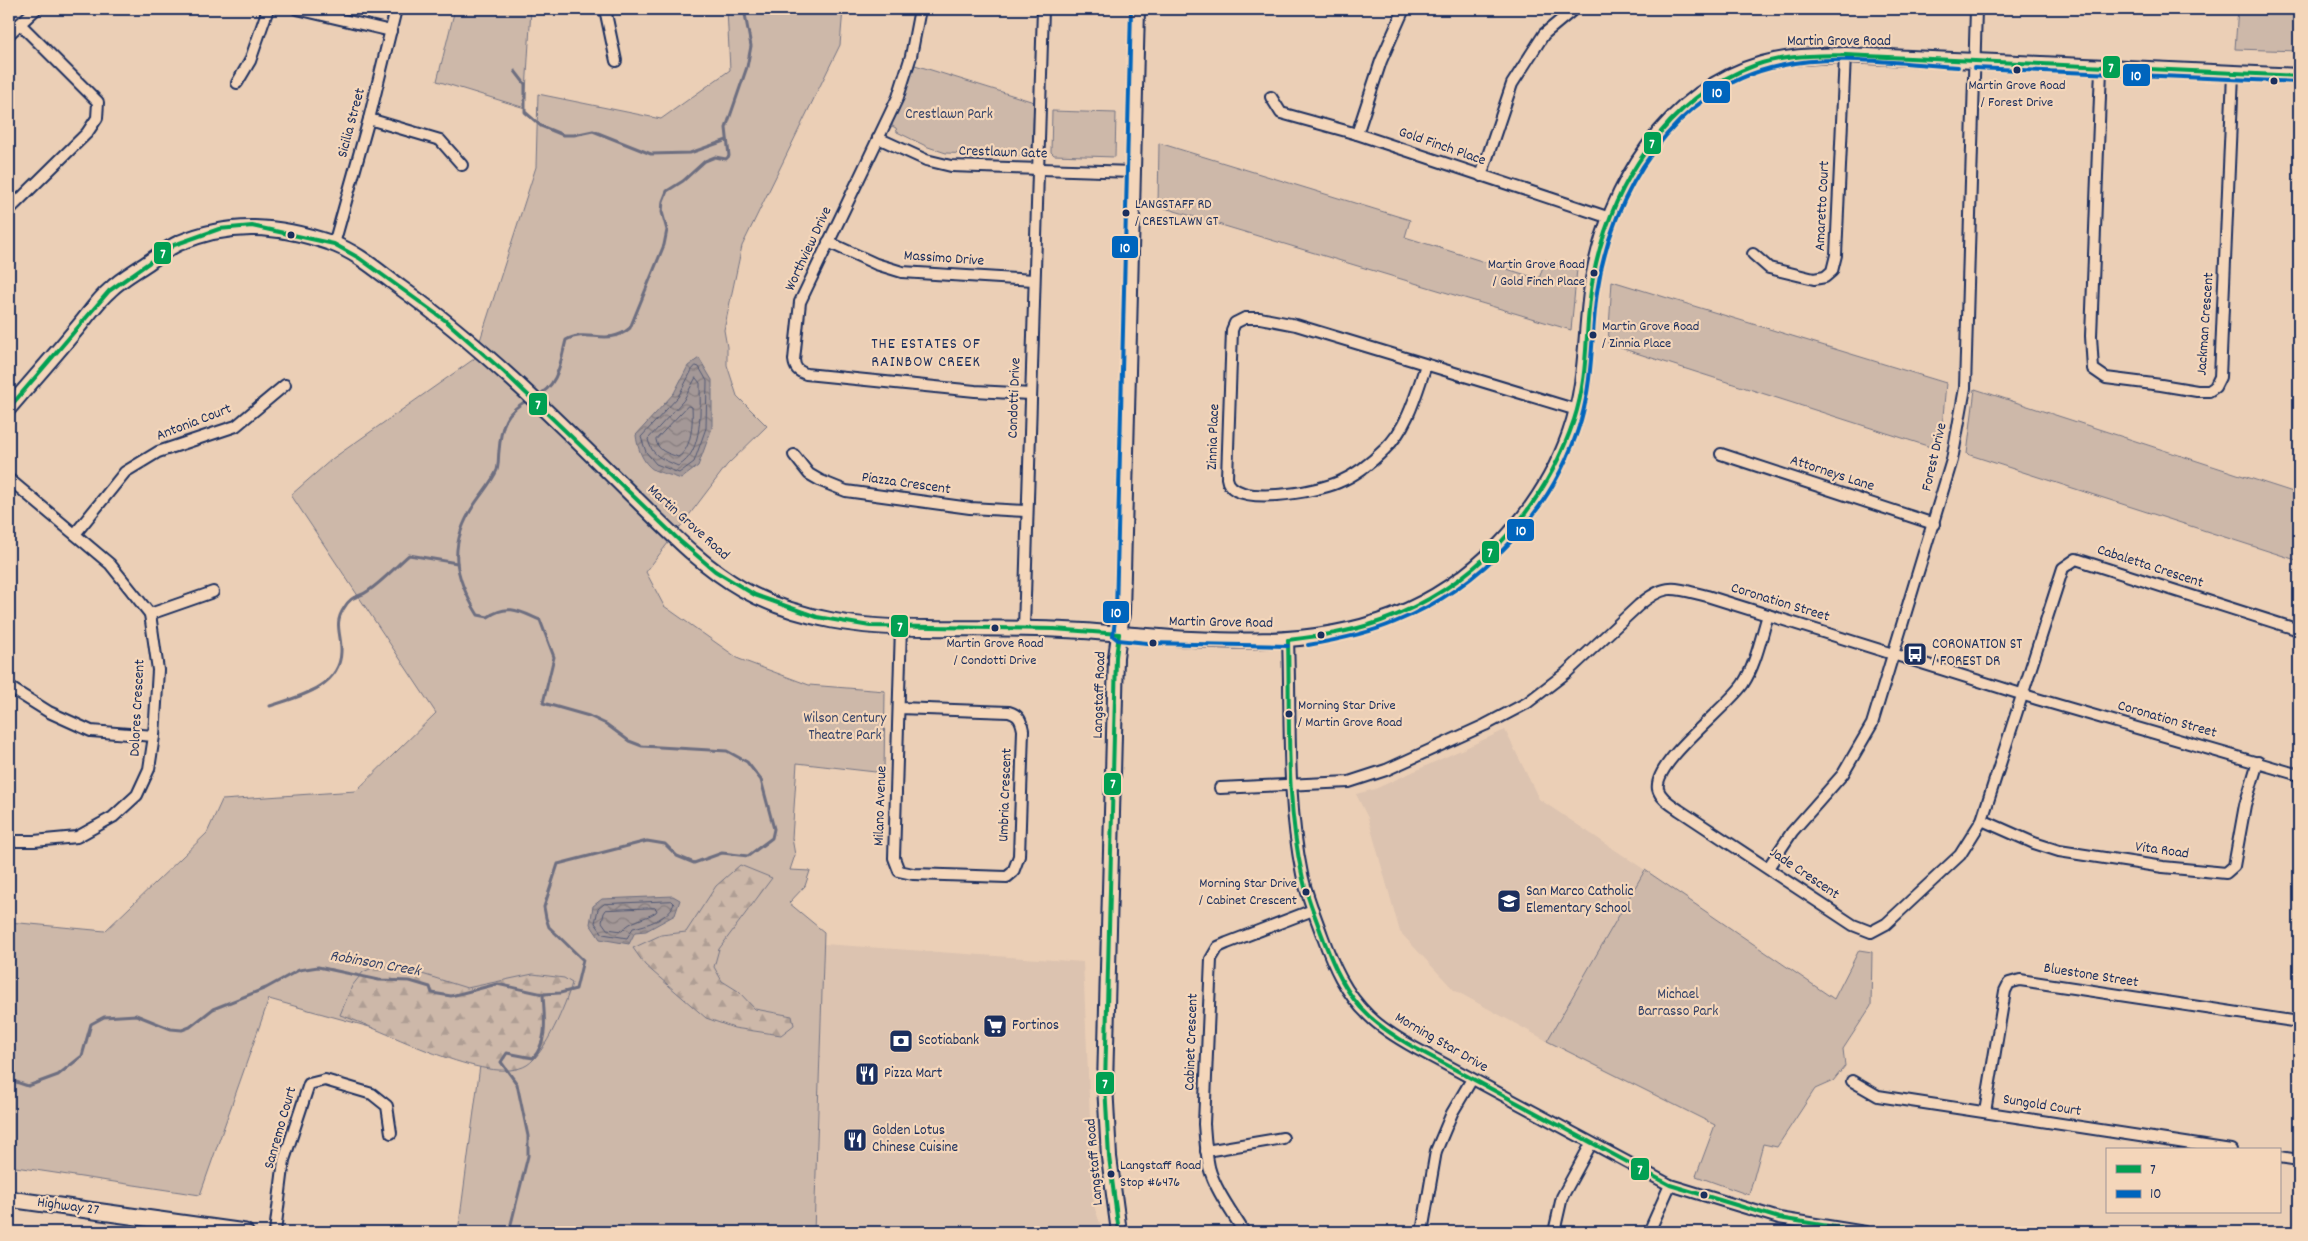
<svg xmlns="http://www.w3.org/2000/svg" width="2308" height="1241" viewBox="0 0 2308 1241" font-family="Dekko,sans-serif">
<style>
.built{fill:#dcc3b0}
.green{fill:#cdb8a9;stroke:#747484}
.forest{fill:url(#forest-firs);stroke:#747484}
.water{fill:url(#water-waves);stroke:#6d6e80}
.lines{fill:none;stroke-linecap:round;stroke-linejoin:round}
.shore{stroke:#525975;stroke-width:1}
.stream{stroke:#6d6e80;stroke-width:3}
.street-casing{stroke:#1b2f5e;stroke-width:14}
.secondary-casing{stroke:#1b2f5e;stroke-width:18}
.primary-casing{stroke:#1b2f5e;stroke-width:19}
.street{stroke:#f4d6ba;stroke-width:10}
.secondary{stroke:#f4d6ba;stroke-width:14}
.primary{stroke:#f4d6ba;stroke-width:15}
.bus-1-casing{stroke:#f4d6ba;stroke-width:8}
.bus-2-casing{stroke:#f4d6ba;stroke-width:8}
.bus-1{stroke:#01a052;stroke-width:4}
.bus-2{stroke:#0065bd;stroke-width:4}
.bus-dot{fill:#1b2f5e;stroke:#f4d6ba;stroke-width:2}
.labels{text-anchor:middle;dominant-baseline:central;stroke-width:4.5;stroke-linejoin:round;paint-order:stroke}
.bus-label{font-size:14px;fill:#1b2f5e;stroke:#f4d6ba;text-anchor:start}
.street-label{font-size:15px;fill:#1b2f5e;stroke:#f4d6ba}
.park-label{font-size:15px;fill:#364469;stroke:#f4d6ba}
.poi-label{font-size:15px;fill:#1b2f5e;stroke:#f4d6ba;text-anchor:start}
.neighbourhood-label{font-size:16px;letter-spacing:1px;fill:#1b2f5e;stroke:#f4d6ba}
.water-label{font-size:16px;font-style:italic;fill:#364469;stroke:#f4d6ba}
.line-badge{stroke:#f4d6ba;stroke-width:2}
.badge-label{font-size:14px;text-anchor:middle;font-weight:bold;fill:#fff}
</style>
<defs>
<pattern id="forest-firs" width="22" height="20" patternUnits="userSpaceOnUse" patternTransform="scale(1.25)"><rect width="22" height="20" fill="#cdb8a9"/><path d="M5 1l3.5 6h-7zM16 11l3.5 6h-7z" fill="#af9e94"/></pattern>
<pattern id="water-waves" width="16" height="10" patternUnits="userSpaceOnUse" patternTransform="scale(1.25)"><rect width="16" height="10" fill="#a49897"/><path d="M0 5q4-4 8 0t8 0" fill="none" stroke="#857c7e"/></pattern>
</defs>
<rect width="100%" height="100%" fill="#ebcfb6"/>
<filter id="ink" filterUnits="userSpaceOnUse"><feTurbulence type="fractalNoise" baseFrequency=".02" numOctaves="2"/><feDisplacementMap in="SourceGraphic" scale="10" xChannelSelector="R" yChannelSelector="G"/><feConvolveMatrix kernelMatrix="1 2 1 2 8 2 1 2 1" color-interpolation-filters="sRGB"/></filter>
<g filter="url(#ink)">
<g class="built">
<path d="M1505,730L1539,799L1645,870L1547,1041L1454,990L1400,932L1368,818L1356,794L1375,789Z"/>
<path d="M824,944L1083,962L1094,1206L1103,1232H814Z"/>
</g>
<g class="green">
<path d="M455,9H531L525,108L437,81Z"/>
<path d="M727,9H843L840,45L742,246L724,330L727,347V365L737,396L767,426L727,465L646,572L664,606L739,659L809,685L885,691L884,773L797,763L792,838L795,855L790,870L810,871L805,886L789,903L824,932L814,1232H458L481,1058L269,999L200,1195L9,1166V922L105,931L207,833L222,800L356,791L436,713L291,495L332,459L474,359L536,167L538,94L661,119L730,70Z"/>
<path d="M2238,9H2299V51L2235,49Z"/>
<path d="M915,65L1034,102L1032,152H1027L1024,156L946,153L928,147L897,132L896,128L892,126V123Z"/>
<path d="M1052,111L1116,113L1115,157L1054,155L1051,152Z"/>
<path d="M1159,143L1410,220L1405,237L1539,279L1545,260L1577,269L1571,330L1158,206Z"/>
<path d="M1612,281L1946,383L1940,450L1608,344Z"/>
<path d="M1975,389L2299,494V561L1967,454Z"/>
<path d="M1645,870L1834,999L1859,950L1872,952L1871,1006L1843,1049L1845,1066L1833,1081L1815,1089L1777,1147L1763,1144L1749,1195L1696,1176L1715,1125L1547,1041Z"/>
</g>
<g class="forest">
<path d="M740,865L772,878L719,949L714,967L722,981L738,991L755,1009L792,1016L794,1025L781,1035L734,1028L706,1018L645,965L633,948L661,935L686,932L716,886Z"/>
<path d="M379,965L403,968L467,988L533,974L564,978L572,983C566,1004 545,1054 527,1065C489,1088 381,1028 340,1015L352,986L363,972Z"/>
</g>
<g class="water">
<path d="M699,358L712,380V428L698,466L681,479C672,475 663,474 654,470C643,464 637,447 636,435L674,393L688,366Z"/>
<path d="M673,896L680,900L675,915L646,931L635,932L629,944L600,939L590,924L593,906L602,899Z"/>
</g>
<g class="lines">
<g class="shore">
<path d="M696,366L699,367L707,381L706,428L694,462L679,473L656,464L646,452L641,437L678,397L692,370Z"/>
<path d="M696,378L700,383C700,407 704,453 678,466C663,459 652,457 648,439L683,401Z"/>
<path d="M688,406L692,407C693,422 692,449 678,457C668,453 658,452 656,440Z"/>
<path d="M671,901L674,904C668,919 647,925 633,928L627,938L603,934L595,923L598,909L604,904Z"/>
<path d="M655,908L657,910L656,912C644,920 630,920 622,931L607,929L602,922L604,913L606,910Z"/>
</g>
<g class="stream">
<path d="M515,71L525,84V112L541,126L563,135H574L593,131L651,154L690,153L727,140"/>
<path d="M535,397C559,386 560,363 566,340C587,328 608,347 630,328L664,245L667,230L662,212L663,201L667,191L683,181L705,161L715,157L726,159L729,156L726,128L747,67L751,46L744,9"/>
<path d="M270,706C297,697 340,688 341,652C342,635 333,624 344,608C353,593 358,599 368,591C383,581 395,567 409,555L457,563"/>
<path d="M9,1082L13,1081L28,1086L58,1075L82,1056L91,1024L104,1017L136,1015L171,1029L182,1030L190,1027L213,1009L266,988L299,970L318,967L379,980L410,981L430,987L432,993L451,996L497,984L543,994L560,993L576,989L583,960L549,927L546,918L544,907L558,864L647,841L665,844L677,856L694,863L722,853L748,856L772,838L774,829L761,780L747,762L727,751L642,746L629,741L606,724L589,716L543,703L554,657L540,620C521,612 508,603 488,617L478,615C453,575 448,545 474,505C481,494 492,482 497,470C499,464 498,457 499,451C501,425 505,411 530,399"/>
<path d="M509,1232L528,1156V1136L517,1084L501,1062L507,1053L533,1058C549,1041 544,1016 543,994"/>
</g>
<g class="street-casing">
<g id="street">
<path d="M297,9L391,31"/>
<path d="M605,9L616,61"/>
<path d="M920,9L911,56L898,97L800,302L794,360C795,369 798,371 806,374L975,391L1031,394"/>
<path d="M9,34L36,9"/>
<path d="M2101,69L2091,336L2093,369L2106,378L2161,385L2197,391H2209L2215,387L2220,377L2233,74"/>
<path d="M237,83L250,61L268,9"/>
<path d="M1271,97L1281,113L1357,134L1610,218"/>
<path d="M369,119L440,140L462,165"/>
<path d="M1357,134L1381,61L1404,9"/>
<path d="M878,138L926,160L951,166L1133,172"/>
<path d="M1481,176L1512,84L1544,34L1574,9"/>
<path d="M9,210L87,133L97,118L98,102L20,24"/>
<path d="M828,242L876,264L902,272L1034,280"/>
<path d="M334,244L369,119L396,9"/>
<path d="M1753,254L1769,268L1814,279L1825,277L1832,271L1836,255L1845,55"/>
<path d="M1426,365C1416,394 1408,427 1385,449C1372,462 1356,475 1339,482C1319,491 1231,509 1227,478L1232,330L1235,323L1245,318H1260L1296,325L1577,410"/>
<path d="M1721,454L1934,524"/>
<path d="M794,455L809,474L821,481L846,491L970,508L1026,511"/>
<path d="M9,479L110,564L150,614L158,670L154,736L149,769L137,795L113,817L77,837L34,841H9"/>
<path d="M75,534L125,472L158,452L236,426L285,385"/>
<path d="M150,614L213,592"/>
<path d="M1768,615C1761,637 1756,664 1743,684C1728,707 1653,762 1658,789C1660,798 1672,805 1679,810L1853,925L1871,932L1886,924L1960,855L1982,820L2063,568L2076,559L2299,630"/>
<path d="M1024,629L1043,9"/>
<path d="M1288,640C1291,717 1286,797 1302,874C1306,894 1315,915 1322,935C1333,965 1345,993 1369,1016C1382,1029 1399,1039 1415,1048L1670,1185L1779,1218L1865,1232"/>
<path d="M9,687L49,712L91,731L154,736"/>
<path d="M899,708L1009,712C1019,715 1021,720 1023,730L1019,856L1013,872L1007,877L913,874L899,871L894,858L901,627"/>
<path d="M1220,788L1349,782L1386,770L1485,725L1527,703L1566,673L1639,605C1667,582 1674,588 1707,596L2037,699L2299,775"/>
<path d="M1982,820L2034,843L2059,851L2163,867L2226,873L2234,866L2245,805L2258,762"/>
<path d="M1768,868L1792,832L1843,774L1872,724L1952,460L1965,388L1976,9"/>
<path d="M1852,1081L1878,1096L2231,1150"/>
<path d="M1985,1112L2005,991L2009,983L2020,980L2299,1022"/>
<path d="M1206,1151L1283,1138"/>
<path d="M2279,1157L2299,1160"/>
<path d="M275,1232L284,1160L309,1084L325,1080L372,1094L387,1106L391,1133"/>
<path d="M1244,1232C1232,1212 1215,1190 1209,1167C1206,1153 1205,1138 1204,1124L1211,959L1218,947L1227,943L1313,910"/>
<path d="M1422,1232L1436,1151L1452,1113L1472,1079"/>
<path d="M1554,1232L1562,1197L1591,1144"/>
<path d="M1649,1232L1670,1185"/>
</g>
</g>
<g class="secondary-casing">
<g id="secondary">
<path d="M9,408C32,381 56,354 79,326C89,314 98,300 110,290C121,279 136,271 149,262C159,255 168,248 179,243C231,221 278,225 331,243C357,252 379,272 401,288C486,349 559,423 633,496C667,529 700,565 742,589C799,621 864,628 928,628C984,629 1040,627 1096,632C1194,639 1298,653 1392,617C1474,585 1541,515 1570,433C1589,379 1584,332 1593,279C1609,187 1668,91 1762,64C1789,56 1817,56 1845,55L2299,76"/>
<path d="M1119,1232L1109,1157L1105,1085L1116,657L1122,613L1137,9"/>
</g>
</g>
<g class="primary-casing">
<path id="primary" d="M9,1199L245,1232"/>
</g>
<use href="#street" class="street"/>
<use href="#secondary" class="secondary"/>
<use href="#primary" class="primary"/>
<g class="bus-1-casing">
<g id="bus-1">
<path d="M9,408L109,291L174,245L219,229L252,226L334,244L359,258L446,321L504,372L680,541L715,571L755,595L817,617L870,626L1054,629L1119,634"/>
<path d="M1119,634L1116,657L1105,1085L1109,1157L1119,1232"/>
<path d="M1288,640C1320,636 1350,632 1381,621C1473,588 1543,512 1574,420C1590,372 1584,326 1593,278C1610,187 1666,97 1756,65C1784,55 1816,56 1845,55L2299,76"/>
<path d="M1288,640C1290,719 1285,802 1303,879C1307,897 1314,913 1320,930C1330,957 1341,985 1360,1007C1376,1025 1395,1037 1415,1048L1670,1185L1779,1218L1865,1232"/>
</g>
</g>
<g class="bus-2-casing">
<g id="bus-2">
<path d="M1131,9L1116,612L1113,636L1118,640L1147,643L1288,646"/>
<path d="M1974,68L2299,82"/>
<path d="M1308,645C1337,640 1367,634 1395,622C1482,587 1554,511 1581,420C1593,378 1591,336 1597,292C1611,193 1675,88 1779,66C1837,53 1899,64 1958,67"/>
</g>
</g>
<use href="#bus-1" class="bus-1"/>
<use href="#bus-2" class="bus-2"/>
</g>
</g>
<defs>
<g id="bus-square" transform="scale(1.25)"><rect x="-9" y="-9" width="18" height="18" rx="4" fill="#1b2f5e" stroke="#f4d6ba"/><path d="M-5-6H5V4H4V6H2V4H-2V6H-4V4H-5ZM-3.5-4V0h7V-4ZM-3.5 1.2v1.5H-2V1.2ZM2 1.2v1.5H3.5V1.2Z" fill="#fff"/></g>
<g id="school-square" transform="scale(1.25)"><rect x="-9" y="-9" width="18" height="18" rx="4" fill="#1b2f5e" stroke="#f4d6ba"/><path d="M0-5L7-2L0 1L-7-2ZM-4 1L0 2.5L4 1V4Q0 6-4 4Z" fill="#fff"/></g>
<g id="supermarket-square" transform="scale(1.25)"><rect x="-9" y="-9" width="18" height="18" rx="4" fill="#1b2f5e" stroke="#f4d6ba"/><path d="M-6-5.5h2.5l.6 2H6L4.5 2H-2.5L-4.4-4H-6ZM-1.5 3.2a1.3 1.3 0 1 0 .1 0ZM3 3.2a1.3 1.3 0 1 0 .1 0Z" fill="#fff"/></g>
<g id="bank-square" transform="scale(1.25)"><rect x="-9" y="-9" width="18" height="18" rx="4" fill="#1b2f5e" stroke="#f4d6ba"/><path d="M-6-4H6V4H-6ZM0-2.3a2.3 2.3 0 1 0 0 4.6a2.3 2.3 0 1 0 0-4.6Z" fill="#fff"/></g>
<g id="restaurant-square" transform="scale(1.25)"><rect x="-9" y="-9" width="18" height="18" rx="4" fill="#1b2f5e" stroke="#f4d6ba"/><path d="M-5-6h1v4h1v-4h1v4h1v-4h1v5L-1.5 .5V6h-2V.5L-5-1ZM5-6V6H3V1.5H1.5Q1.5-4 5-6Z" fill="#fff"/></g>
</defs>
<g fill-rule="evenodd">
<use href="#bus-square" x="1915" y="654"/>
<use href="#school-square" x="1509" y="901"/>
<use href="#supermarket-square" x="995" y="1026"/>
<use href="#bank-square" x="901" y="1041"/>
<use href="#restaurant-square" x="867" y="1074"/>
<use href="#restaurant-square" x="855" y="1140"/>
</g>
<g class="bus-dot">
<circle cx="2017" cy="70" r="4.5"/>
<circle cx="2274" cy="81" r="4.5"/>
<circle cx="1126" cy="213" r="4.5"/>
<circle cx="291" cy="235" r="4.5"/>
<circle cx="1594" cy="273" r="4.5"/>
<circle cx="1593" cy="335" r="4.5"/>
<circle cx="995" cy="628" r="4.5"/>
<circle cx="1321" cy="635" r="4.5"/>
<circle cx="1153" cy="643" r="4.5"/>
<circle cx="1289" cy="714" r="4.5"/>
<circle cx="1306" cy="892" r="4.5"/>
<circle cx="1111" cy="1174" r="4.5"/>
<circle cx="1704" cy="1195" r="4.5"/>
</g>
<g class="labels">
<g class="bus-label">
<text x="2017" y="86" text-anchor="middle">Martin Grove Road<tspan x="2017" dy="17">/ Forest Drive</tspan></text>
<text x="1135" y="205">LANGSTAFF RD<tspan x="1135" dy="17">/ CRESTLAWN GT</tspan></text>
<text x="1585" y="265" text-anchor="end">Martin Grove Road<tspan x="1585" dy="17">/ Gold Finch Place</tspan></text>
<text x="1602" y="327">Martin Grove Road<tspan x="1602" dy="17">/ Zinnia Place</tspan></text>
<text x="995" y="644" text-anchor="middle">Martin Grove Road<tspan x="995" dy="17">/ Condotti Drive</tspan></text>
<text x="1298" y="706">Morning Star Drive<tspan x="1298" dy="17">/ Martin Grove Road</tspan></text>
<text x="1297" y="884" text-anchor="end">Morning Star Drive<tspan x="1297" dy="17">/ Cabinet Crescent</tspan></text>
<text x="1120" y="1166">Langstaff Road<tspan x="1120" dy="17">Stop #6476</tspan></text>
</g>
<g class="street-label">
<text x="1839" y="42">Martin Grove Road</text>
<text transform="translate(352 123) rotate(-75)">Sicilia Street</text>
<text transform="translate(1442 147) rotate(19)">Gold Finch Place</text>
<text transform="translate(1003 153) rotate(2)">Crestlawn Gate</text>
<text transform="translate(1823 206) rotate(-87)">Amaretto Court</text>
<text transform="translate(809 249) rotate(-65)">Worthview Drive</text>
<text transform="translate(944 259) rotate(4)">Massimo Drive</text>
<text transform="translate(2206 324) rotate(-86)">Jackman Crescent</text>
<text transform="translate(1015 398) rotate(-88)">Condotti Drive</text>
<text transform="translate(194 423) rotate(-21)">Antonia Court</text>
<text transform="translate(1214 437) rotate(-88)">Zinnia Place</text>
<text transform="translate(1935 457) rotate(-77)">Forest Drive</text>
<text transform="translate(1832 474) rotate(18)">Attorneys Lane</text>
<text transform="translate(906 484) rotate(8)">Piazza Crescent</text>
<text transform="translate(688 523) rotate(42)">Martin Grove Road</text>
<text transform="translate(2150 567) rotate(18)">Cabaletta Crescent</text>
<text transform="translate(1780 603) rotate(17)">Coronation Street</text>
<text transform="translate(1221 623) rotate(1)">Martin Grove Road</text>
<text transform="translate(1100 695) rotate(-88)">Langstaff Road</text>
<text transform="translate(138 708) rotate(-87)">Dolores Crescent</text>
<text transform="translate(2167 720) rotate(16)">Coronation Street</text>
<text transform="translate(1006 795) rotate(-88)">Umbria Crescent</text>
<text transform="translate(881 806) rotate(-88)">Milano Avenue</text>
<text transform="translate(2162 851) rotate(8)">Vita Road</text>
<text transform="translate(1804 874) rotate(34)">Jade Crescent</text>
<text transform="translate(2091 976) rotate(9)">Bluestone Street</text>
<text transform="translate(1192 1042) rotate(-88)">Cabinet Crescent</text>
<text transform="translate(1441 1043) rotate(30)">Morning Star Drive</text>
<text transform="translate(2042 1106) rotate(9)">Sungold Court</text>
<text transform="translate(281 1128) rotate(-74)">Sanremo Court</text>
<text transform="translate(1095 1162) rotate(-95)">Langstaff Road</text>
<text transform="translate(68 1207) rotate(8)">Highway 27</text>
</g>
<g class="park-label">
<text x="949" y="115">Crestlawn Park</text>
<text x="845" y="719">Wilson Century<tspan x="845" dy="17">Theatre Park</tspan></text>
<text x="1678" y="995">Michael<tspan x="1678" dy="17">Barrasso Park</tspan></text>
</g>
<g class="poi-label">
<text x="1932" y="645">CORONATION ST<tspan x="1932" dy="17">/ FOREST DR</tspan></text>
<text x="1526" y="892">San Marco Catholic<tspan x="1526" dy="17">Elementary School</tspan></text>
<text x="1012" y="1026">Fortinos</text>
<text x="918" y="1041">Scotiabank</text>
<text x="884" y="1074">Pizza Mart</text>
<text x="872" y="1131">Golden Lotus<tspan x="872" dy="17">Chinese Cuisine</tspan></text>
</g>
<g class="neighbourhood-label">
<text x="926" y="344">THE ESTATES OF<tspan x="926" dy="18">RAINBOW CREEK</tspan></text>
</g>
<g class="water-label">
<text transform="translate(375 964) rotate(10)">Robinson Creek</text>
</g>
</g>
<g class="line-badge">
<rect x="2102" y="55" width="19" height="24" rx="5" fill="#01a052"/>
<rect x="2122" y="63" width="29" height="24" rx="5" fill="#0065bd"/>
<rect x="1702" y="80" width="29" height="24" rx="5" fill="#0065bd"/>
<rect x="1643" y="131" width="19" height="24" rx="5" fill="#01a052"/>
<rect x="1111" y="235" width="28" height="24" rx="5" fill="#0065bd"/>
<rect x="153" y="241" width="19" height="24" rx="5" fill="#01a052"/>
<rect x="528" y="392" width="20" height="24" rx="5" fill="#01a052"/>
<rect x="1506" y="518" width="29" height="24" rx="5" fill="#0065bd"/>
<rect x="1481" y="540" width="19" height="24" rx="5" fill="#01a052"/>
<rect x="1102" y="600" width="28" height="24" rx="5" fill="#0065bd"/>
<rect x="890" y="614" width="19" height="24" rx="5" fill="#01a052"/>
<rect x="1103" y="772" width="19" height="24" rx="5" fill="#01a052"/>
<rect x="1095" y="1071" width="20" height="24" rx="5" fill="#01a052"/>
<rect x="1630" y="1157" width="20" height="24" rx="5" fill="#01a052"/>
</g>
<g class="badge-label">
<text x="2111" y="72">7</text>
<text x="2136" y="80">10</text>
<text x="1717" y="97">10</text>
<text x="1652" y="148">7</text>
<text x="1125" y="252">10</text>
<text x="163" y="258">7</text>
<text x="538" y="409">7</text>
<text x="1521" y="535">10</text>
<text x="1490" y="557">7</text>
<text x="1116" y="617">10</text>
<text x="900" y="631">7</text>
<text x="1113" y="788">7</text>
<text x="1105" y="1088">7</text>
<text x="1640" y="1174">7</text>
</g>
<rect width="2308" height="1241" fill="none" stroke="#f4d6ba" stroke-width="30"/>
<rect x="15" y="15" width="2278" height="1211" fill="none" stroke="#1b2f5e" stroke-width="2" filter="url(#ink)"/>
<rect x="2106" y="1148" width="175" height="65" fill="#f4d6ba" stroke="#9d9395"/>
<rect x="2116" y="1165" width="25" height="8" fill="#01a052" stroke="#9d9395"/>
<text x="2150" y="1174" font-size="15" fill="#1b2f5e">7</text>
<rect x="2116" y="1190" width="25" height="8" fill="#0065bd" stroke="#9d9395"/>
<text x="2150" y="1198" font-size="15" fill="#1b2f5e">10</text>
</svg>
